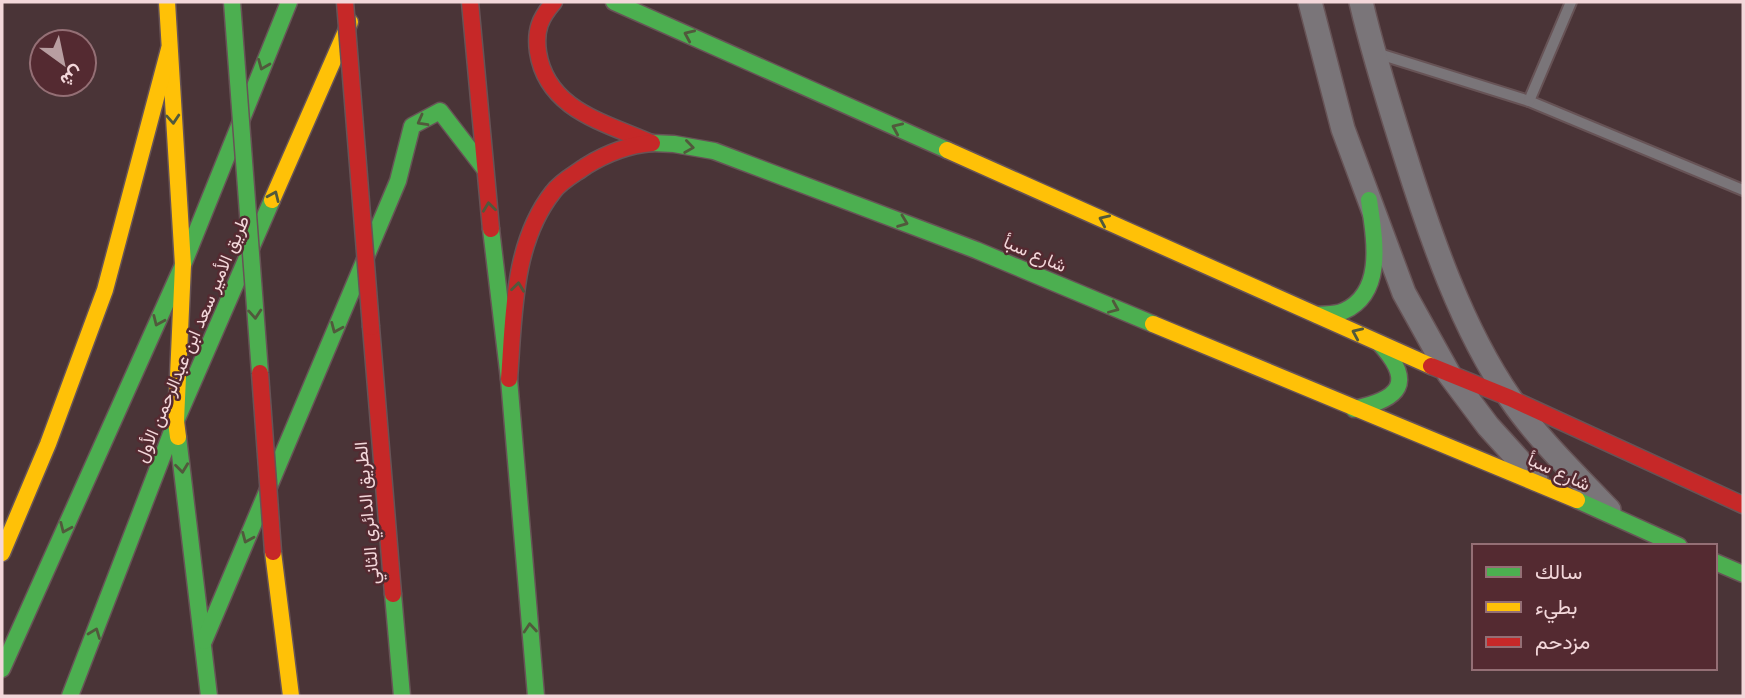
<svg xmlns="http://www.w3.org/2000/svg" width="1745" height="698" viewBox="0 0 1745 698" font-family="'Fira Sans',Vazirmatn,sans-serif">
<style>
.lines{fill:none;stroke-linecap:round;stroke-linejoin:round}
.lane-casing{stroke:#675356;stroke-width:14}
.street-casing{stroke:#675356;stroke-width:26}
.fast-casing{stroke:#675356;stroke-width:19}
.slow-casing{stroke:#675356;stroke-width:19}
.jam-casing{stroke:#675356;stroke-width:19}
.lane{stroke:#7a7579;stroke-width:10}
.street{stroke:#7a7579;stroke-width:23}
.fast{stroke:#4caf50;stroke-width:16}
.slow{stroke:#ffc107;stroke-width:16}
.jam{stroke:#c62828;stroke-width:16}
.fast-bridge-casing{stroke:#675356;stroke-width:19;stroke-linecap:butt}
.jam-bridge-casing{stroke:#675356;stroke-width:19;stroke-linecap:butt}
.fast-bridge{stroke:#4caf50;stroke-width:16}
.jam-bridge{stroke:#c62828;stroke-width:16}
.oneway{stroke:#51593c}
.labels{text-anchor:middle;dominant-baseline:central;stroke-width:5;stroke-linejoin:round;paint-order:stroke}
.street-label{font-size:18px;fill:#f3d7da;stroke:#542a31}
</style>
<rect width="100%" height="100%" fill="#4a3437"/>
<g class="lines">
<g class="lane-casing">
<g id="lane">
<path d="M1376,53L1529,101L1743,190"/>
<path d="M1529,101L1571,2"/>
</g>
</g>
<g class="street-casing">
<g id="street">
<path d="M1310,2L1343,129L1404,293L1449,374L1488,426L1536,479"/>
<path d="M1361,2C1373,54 1389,104 1405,155C1430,235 1462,329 1510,398C1538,439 1575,474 1609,510"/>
</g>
</g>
<g class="fast-casing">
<g id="fast">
<path d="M614,2L947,150"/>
<path d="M652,143L674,144L714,151L976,250L1153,324"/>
<path d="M491,229L509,379L536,696"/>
<path d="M1317,315C1326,314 1336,315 1344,311C1386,292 1374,236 1369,200"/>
<path d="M1354,409C1400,399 1415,383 1380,344"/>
<path d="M178,437L209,696"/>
<path d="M1577,500L1679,546"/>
<path d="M1715,562L1743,574"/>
<path d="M393,594L402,696"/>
<path d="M204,641L398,181L412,126L440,111L484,168"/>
<path d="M2,669L183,265L289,2"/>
<path d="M70,696L176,421L272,200"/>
</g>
</g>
<g class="slow-casing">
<g id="slow">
<path d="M167,2L183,265L176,421L178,437"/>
<path d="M947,150L1431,366"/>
<path d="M272,200L350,22"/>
<path d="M1153,324L1577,500"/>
<path d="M273,552L291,696"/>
<path d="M2,553L48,444L105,290L169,49"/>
</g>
</g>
<g class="jam-casing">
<g id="jam">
<path d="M470,2L491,229"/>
<path d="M554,2C540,18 535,30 538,52C547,110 604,122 651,143"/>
<path d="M371,327L393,594"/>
<path d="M1431,366L1510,398L1743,505"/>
<path d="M509,379C514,317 512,244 553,192C561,181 575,174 586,166C607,153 628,145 652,143"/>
</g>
</g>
<use href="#lane" class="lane"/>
<use href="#street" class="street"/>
<use href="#fast" class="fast"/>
<use href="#slow" class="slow"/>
<use href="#jam" class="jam"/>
<g class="fast-bridge-casing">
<path id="fast-bridge" d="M232,2L260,373"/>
</g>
<g class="jam-bridge-casing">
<g id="jam-bridge">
<path d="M345,2L371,327"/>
<path d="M260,373L273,552"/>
</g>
</g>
<use href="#fast-bridge" class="fast-bridge"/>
<use href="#jam-bridge" class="jam-bridge"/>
</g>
<defs><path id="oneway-chevron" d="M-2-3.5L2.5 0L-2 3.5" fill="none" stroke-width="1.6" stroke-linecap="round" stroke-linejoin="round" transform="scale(1.75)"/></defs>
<g class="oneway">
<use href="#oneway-chevron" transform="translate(689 35) rotate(-156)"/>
<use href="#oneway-chevron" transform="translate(263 65) rotate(112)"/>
<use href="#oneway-chevron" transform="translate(173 119) rotate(86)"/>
<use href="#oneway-chevron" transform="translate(422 121) rotate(151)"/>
<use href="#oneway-chevron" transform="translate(897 128) rotate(-156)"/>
<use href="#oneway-chevron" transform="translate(689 147) rotate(8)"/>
<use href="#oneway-chevron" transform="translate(274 196) rotate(-66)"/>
<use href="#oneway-chevron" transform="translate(489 207) rotate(-97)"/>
<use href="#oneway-chevron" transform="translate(1104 220) rotate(-156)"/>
<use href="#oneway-chevron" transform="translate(903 222) rotate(21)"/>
<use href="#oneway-chevron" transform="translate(518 287) rotate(-83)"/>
<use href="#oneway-chevron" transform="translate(1114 308) rotate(23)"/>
<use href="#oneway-chevron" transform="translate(255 314) rotate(86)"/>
<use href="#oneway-chevron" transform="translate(158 321) rotate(114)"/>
<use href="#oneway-chevron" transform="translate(336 328) rotate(113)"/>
<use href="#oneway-chevron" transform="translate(1357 333) rotate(-156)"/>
<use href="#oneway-chevron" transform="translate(182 468) rotate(83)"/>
<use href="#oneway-chevron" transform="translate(65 528) rotate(114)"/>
<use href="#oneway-chevron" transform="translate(247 538) rotate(113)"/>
<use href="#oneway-chevron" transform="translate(530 628) rotate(-95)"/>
<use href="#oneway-chevron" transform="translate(95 633) rotate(-69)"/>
</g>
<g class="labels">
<g class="street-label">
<text transform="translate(1035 254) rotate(23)">شارع سبأ</text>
<text transform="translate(192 339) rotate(-67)">طريق الأمير سعد ابن عبدالرحمن الأول</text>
<text transform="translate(1559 472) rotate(24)">شارع سبأ</text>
<text transform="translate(367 513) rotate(-95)">الطريق الدائري الثاني</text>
</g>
</g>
<rect width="1745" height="698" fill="none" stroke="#f3d7da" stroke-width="7"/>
<rect x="1472" y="544" width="245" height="126" fill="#542a31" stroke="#946f75" stroke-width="2"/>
<rect x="1486" y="567" width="35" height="10" fill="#4caf50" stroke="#946f75" stroke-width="2"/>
<text x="1535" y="579" font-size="21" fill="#f3d7da">سالك</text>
<rect x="1486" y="602" width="35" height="10" fill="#ffc107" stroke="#946f75" stroke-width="2"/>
<text x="1535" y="614" font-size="21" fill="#f3d7da">بطيء</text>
<rect x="1486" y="637" width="35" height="10" fill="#c62828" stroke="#946f75" stroke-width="2"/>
<text x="1535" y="649" font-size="21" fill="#f3d7da">مزدحم</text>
<g transform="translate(63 63) rotate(147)"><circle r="33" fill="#542a31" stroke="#946f75" stroke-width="2"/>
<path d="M0-5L12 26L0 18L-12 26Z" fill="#b89ea1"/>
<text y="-10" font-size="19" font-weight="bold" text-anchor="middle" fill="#f3d7da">ش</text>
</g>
</svg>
